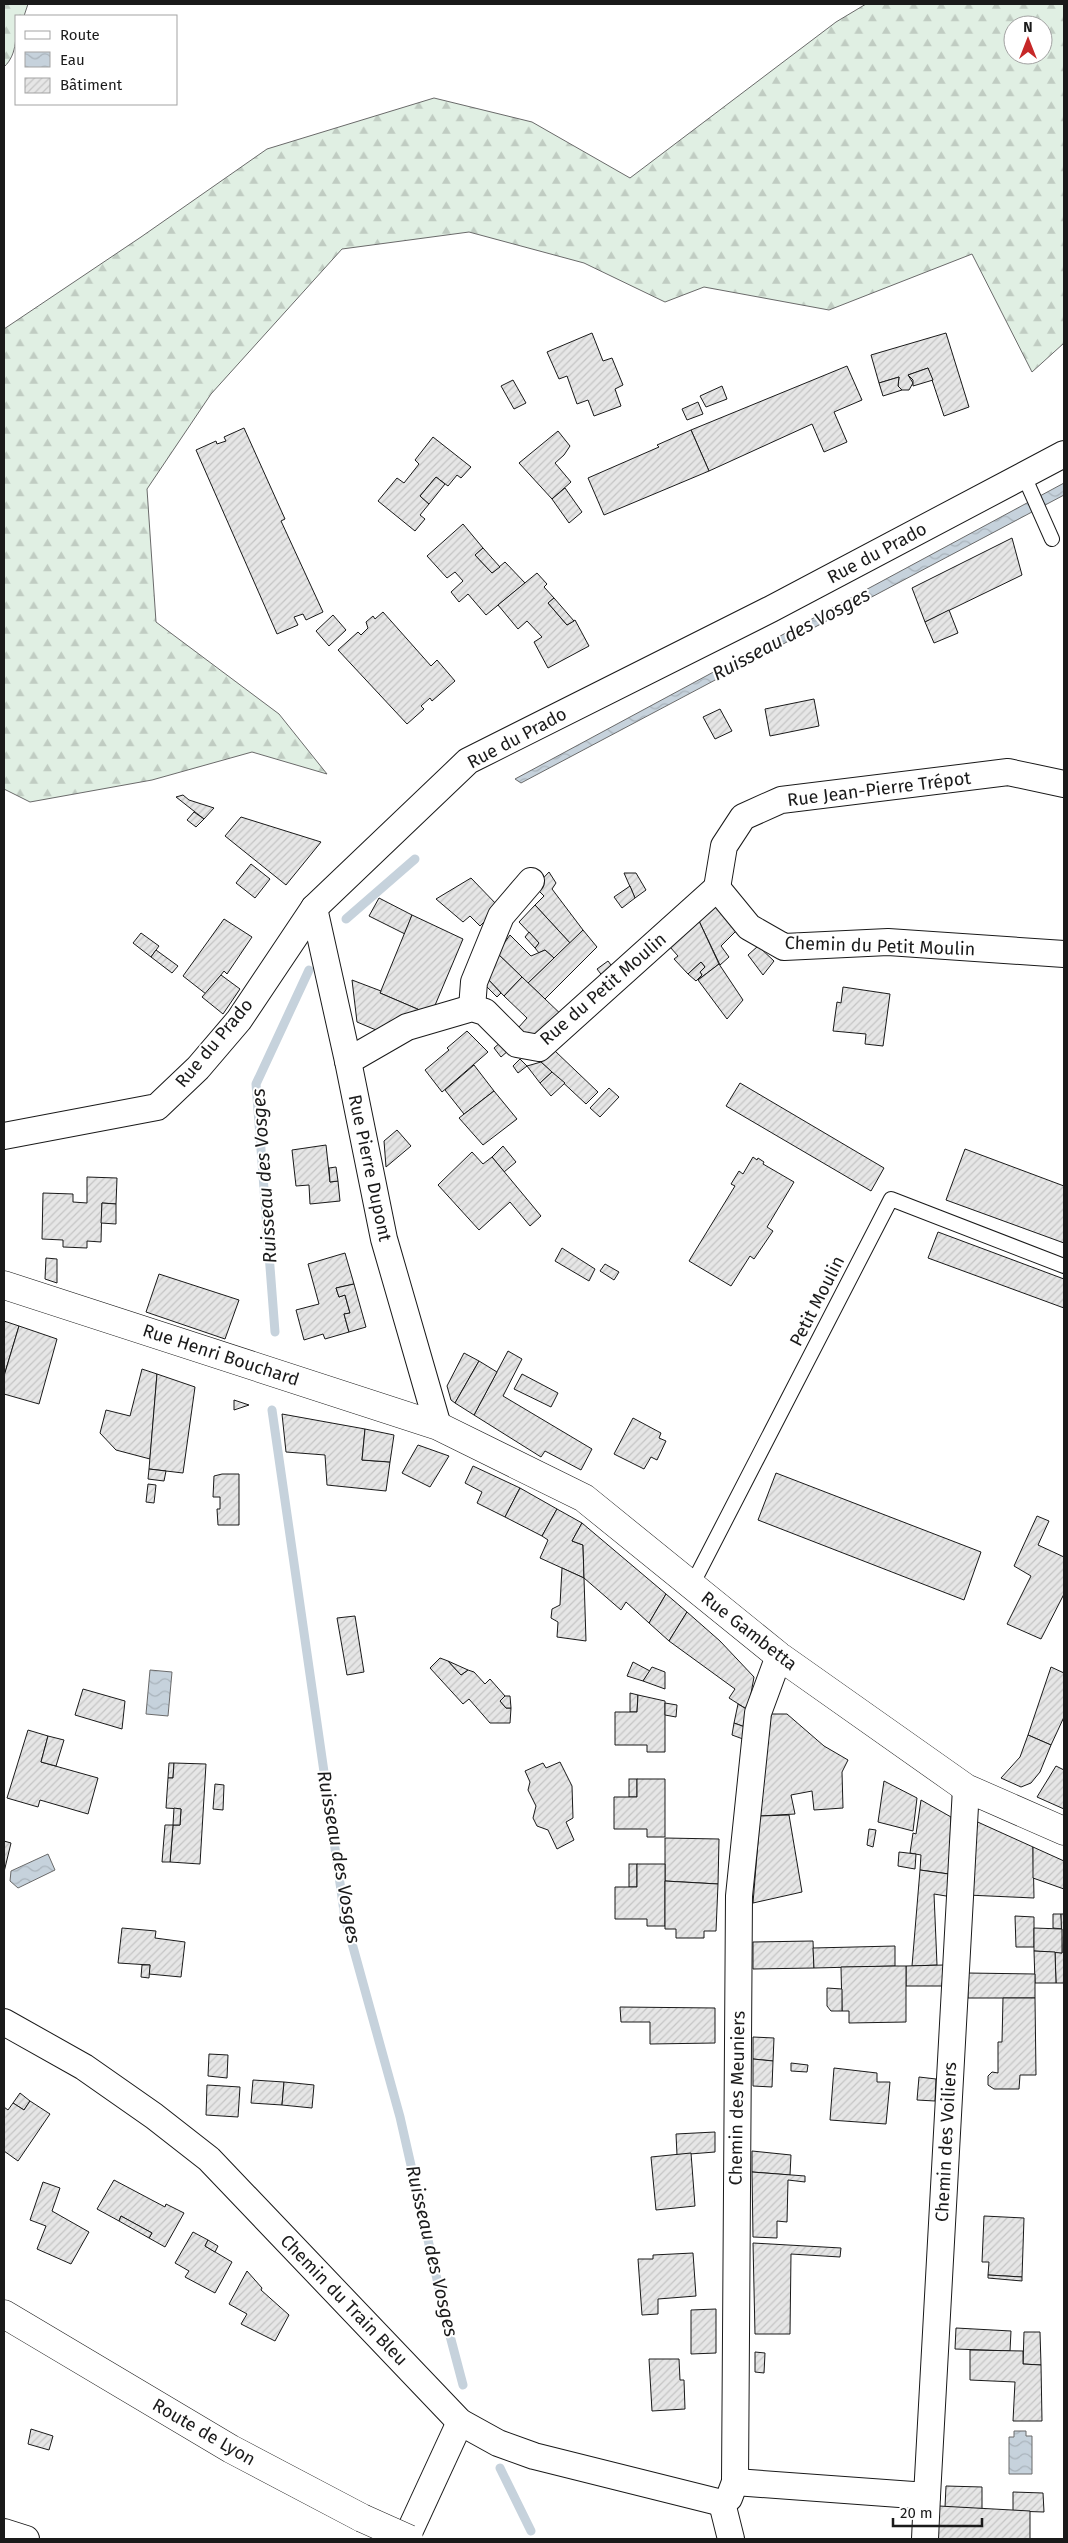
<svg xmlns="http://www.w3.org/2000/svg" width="1068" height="2543" viewBox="0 0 1068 2543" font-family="'Fira Sans',sans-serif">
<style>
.forest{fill:url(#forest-firs);stroke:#6a6a6a;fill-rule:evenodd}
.water{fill:url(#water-waves);stroke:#6a6a6a}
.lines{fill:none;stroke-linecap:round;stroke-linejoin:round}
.stream{stroke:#c6d2dc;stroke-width:9}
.building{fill:url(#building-hatch);stroke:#1a1a1a}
.lane-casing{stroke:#1a1a1a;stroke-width:16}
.street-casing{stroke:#1a1a1a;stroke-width:28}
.secondary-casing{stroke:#1a1a1a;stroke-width:29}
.primary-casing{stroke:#1a1a1a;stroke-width:29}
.lane{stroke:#fff;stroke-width:14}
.street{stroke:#fff;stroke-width:26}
.secondary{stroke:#fff;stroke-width:28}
.primary{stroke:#fff;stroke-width:28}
.primary-bridge-casing{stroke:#1a1a1a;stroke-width:29;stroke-linecap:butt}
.primary-bridge{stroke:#fff;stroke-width:28}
.labels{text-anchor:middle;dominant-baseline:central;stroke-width:4;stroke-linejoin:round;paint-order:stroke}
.street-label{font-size:18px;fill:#1a1a1a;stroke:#fff}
.water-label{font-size:19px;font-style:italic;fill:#1a1a1a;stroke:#fff}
</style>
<defs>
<pattern id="forest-firs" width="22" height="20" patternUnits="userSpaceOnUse" patternTransform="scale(1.25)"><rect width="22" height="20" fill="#e0efe3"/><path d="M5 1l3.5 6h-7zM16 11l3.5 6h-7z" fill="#c0ccc2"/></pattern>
<pattern id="water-waves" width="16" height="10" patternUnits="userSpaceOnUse" patternTransform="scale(1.25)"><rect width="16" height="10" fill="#c6d2dc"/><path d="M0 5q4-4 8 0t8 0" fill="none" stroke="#aab4bc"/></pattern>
<pattern id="building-hatch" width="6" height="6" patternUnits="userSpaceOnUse" patternTransform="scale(1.25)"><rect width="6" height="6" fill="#e6e6e6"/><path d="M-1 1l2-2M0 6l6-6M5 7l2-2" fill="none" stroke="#c5c5c5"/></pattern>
</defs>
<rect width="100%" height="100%" fill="#fff"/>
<g class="forest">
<path d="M4,4H28L24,16H16C16,34 18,54 4,67Z"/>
<path d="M866,4H1064V343L1032,372L972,254L829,310L704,287L665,302L584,263L469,232L342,249L211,394L147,489L156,622L279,714L327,774L252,752L152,780L30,802L4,789V329L141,237L267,149L434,98L532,122L630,178L836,22ZM1013,25H1043V55H1013Z"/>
</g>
<g class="water">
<path d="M1064,483V495L521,783L515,779Z"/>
<path d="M150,1670L172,1672L168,1716L146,1714Z"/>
<path d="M48,1854L55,1870L18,1888L10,1881L11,1871Z"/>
<path d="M1014,2431H1026V2436H1032V2474H1009V2437H1014Z"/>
</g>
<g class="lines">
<g class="stream">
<path d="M346,919L415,859"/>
<path d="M275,1332L256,1084L309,970"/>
<path d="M272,1410L345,1918L400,2117L449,2332L463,2385"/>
<path d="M500,2468L531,2531"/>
</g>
</g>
<g class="building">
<path d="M592,333L603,361L612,358L623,385L615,389L621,406L594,416L588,400L577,404L567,376L559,379L547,352Z"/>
<path d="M946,333L969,407L944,416L928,368L908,375L913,383L909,390H902L898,386L899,377L879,383L871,355Z"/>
<path d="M847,366L862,400L834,412L847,442L824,452L812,424L709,471L691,430Z"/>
<path d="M928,368L933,380L913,386V380L908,375Z"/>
<path d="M899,377L898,386L902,390L883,396L879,383Z"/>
<path d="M513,380L526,403L514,409L501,386Z"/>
<path d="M722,386L727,399L706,407L700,396Z"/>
<path d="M698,402L703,414L687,420L682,409Z"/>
<path d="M244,428L285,519L281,521L323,612L306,620L303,614L294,617L298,625L277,634L196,450L216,441L217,444L226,441L224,437Z"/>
<path d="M691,430L709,471L604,515L588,478L659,447L657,445Z"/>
<path d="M558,431L570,446L564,455L555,463L571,482L552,499L519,463Z"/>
<path d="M433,437L471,467L461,478L457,475L448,486L436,477L420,496L429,504L420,515L425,519L415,531L378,501L397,478L404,483L419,464L415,460Z"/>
<path d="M436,477L445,484L429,504L420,496Z"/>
<path d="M565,488L582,512L569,523L552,499Z"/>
<path d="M463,524L483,548L475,555L492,573L505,562L525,583L486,615L468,594L459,602L451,592L463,581L455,572L447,578L427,556Z"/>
<path d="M1012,538L1022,575L925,622L912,588Z"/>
<path d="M483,548L500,567L492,573L475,555Z"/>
<path d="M537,573L547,584L544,587L554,598L548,603L567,625L575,620L589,646L548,668L534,642L542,637L527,621L518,629L498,605Z"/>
<path d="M554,598L574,621L567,625L548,603Z"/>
<path d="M949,610L958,633L934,643L925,622Z"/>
<path d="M383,612L431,666L437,660L455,681L432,701L430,698L421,706L424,709L407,724L338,650L358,632L361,635L368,628L366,622L373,616L375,619Z"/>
<path d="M333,615L346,630L329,646L316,631Z"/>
<path d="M814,699L819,726L770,736L765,709Z"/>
<path d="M720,709L732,731L715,739L703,717Z"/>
<path d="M183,795L189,800L214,808L204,819L176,797Z"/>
<path d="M194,812L204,819L196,827L187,820Z"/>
<path d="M241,817L321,842L286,885L225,836Z"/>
<path d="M251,864L270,879L255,898L236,883Z"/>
<path d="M549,872L556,883L552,889L583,930L570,943L535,905L544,896L535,887Z"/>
<path d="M624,873H636L646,890L635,898Z"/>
<path d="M471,878L499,907L480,926L470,916L463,922L436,899Z"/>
<path d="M630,886L635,898L622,908L614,897Z"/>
<path d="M379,898L412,915L405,934L369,916Z"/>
<path d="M716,902L736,931L721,946L729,957L720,965L699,921Z"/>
<path d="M535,905L570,943L554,958L545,950L539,953L535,948L539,943L519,922Z"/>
<path d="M412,915L463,939L433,1010L422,1011L380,993Z"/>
<path d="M224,919L252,937L227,974L224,971L206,994L183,976Z"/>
<path d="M699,921L719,964L698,980L702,975L700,972L705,967L701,962L688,974L674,959L678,956L670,947Z"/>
<path d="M583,930L597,947L545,999L528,983Z"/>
<path d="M529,932L539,943L535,948L525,937Z"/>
<path d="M141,933L159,946L151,957L133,943Z"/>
<path d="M510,935L531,956L545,950L554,958L528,983L497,953Z"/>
<path d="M758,946L774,961L763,975L748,955Z"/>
<path d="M156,950L178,966L172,973L151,957Z"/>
<path d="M497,953L522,977L504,996L485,976Z"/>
<path d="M608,961L617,973L607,982L597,969Z"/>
<path d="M701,962L705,967L700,972L702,975L696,981L688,974Z"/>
<path d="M719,964L743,1000L727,1019L698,980Z"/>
<path d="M221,975L240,989L223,1014L202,997Z"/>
<path d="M485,976L501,993L497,997L481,981Z"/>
<path d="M522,977L567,1020L529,1038L518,1028L527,1018L504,996Z"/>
<path d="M352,980L381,991L380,993L422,1011L376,1030L357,1022Z"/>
<path d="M843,987L890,994L883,1046L865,1044L866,1034L833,1031L837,1002L841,1003Z"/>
<path d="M467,1031L488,1052L442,1092L425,1070L449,1050L447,1048Z"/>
<path d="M501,1042L509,1050L501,1057L494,1048Z"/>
<path d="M555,1051L598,1092L586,1104L541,1062Z"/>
<path d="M520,1059L527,1066L518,1073L513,1066Z"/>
<path d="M541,1062L552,1072L540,1083L527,1066Z"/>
<path d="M474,1065L494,1091L464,1114L445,1090Z"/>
<path d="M552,1072L565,1083L551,1096L540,1083Z"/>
<path d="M740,1083L884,1168L871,1191L726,1106Z"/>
<path d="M609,1088L619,1097L600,1117L590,1108Z"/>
<path d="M494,1091L517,1119L483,1145L459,1118Z"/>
<path d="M397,1130L411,1146L386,1167L384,1141Z"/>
<path d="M326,1145L330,1182L338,1181L340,1201L310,1204L309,1185L296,1186L292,1150Z"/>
<path d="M503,1146L516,1162L504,1172L492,1157Z"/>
<path d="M965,1149L1064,1186V1243L946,1200Z"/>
<path d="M472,1152L483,1164L492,1157L541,1216L530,1226L510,1202L479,1230L438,1185Z"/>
<path d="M753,1157L757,1160L758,1158L764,1162L763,1164L794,1182L767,1227L773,1231L754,1259L750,1256L731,1286L689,1261L735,1186L731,1184L739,1171L743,1174Z"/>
<path d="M336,1167L338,1181L330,1182L329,1168Z"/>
<path d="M87,1177L117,1178L116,1204L102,1203L101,1242L87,1241V1248L63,1247V1240L42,1239L43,1193L73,1194V1202L87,1203Z"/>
<path d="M102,1203L116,1204V1224L101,1223Z"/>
<path d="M938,1232L1064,1279V1308L928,1258Z"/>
<path d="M562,1248L595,1269L589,1281L555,1261Z"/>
<path d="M345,1253L354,1284L336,1288L339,1297L345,1295L350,1313L344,1314L349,1332L325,1339L323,1334L304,1340L296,1310L319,1304L308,1264Z"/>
<path d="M46,1258L57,1259V1283L45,1279Z"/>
<path d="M605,1264L619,1272L614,1280L600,1271Z"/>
<path d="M159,1274L239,1300L225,1339L146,1312Z"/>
<path d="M354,1284L366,1327L349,1332L344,1314L350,1313L345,1295L339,1297L336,1288Z"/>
<path d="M4,1321L19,1326L4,1376Z"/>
<path d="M19,1326L57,1339L39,1404L4,1394V1376Z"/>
<path d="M508,1351L522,1359L503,1396L592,1449L581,1470L545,1451L541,1457L474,1415Z"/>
<path d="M464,1353L479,1361L455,1403L451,1400L447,1386Z"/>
<path d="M479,1361L497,1372L474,1415L455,1403Z"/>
<path d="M142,1369L157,1374L150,1459L116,1450L100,1433L106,1410L130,1416Z"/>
<path d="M157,1374L195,1387L183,1473L149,1469Z"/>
<path d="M522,1374L558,1393L551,1407L514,1389Z"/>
<path d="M234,1400L249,1405L234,1410Z"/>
<path d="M282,1414L365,1429L362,1460L390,1462L386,1491L327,1485L325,1455L286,1452Z"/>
<path d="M633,1418L661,1433L659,1438L666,1441L657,1460L651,1457L644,1469L614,1454Z"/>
<path d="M365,1429L394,1435L390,1462L362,1460Z"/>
<path d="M418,1445L449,1456L430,1487L402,1473Z"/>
<path d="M473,1466L520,1488L505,1517L477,1503L482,1492L465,1483Z"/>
<path d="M149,1469L166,1471L164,1481L148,1479Z"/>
<path d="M776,1473L981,1552L964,1600L758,1520Z"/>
<path d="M222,1474H239V1525H218L217,1509H220V1497H213L214,1476Z"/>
<path d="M148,1484L156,1485L154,1503L146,1502Z"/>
<path d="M520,1488L557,1509L542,1536L505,1517Z"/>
<path d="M557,1509L582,1523L572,1541L583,1545L584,1578L540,1558L548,1540L542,1536Z"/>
<path d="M1037,1516L1049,1521L1038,1545L1064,1557V1594L1041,1639L1007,1624L1031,1576L1014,1566Z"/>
<path d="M582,1523L666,1594L649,1623L626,1602L621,1610L584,1578L583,1545L572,1541Z"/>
<path d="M562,1568L584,1578L586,1641L557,1637L558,1622L551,1618L552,1609L560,1605Z"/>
<path d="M666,1594L687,1612L669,1641L649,1623Z"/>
<path d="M687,1612L720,1641L754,1677L748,1710L729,1698L735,1689L669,1641Z"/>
<path d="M355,1616L364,1672L347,1675L337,1618Z"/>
<path d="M440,1658L448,1661L461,1675L468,1670L474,1672L485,1684L490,1679L505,1696L500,1701L506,1708H511L510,1723H490L469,1699L463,1704L430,1668Z"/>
<path d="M448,1661L468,1670L461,1675Z"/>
<path d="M633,1662L650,1671L643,1681L627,1676Z"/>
<path d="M652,1667L665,1672V1689L643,1681Z"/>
<path d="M1051,1667L1064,1673V1717L1051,1745L1028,1735Z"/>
<path d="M83,1689L125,1701L122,1729L75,1715Z"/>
<path d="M630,1693L638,1695L637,1712H630Z"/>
<path d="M638,1695L665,1701V1752H647V1745H615V1712H637Z"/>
<path d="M505,1696H510L511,1708H506L500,1701Z"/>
<path d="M665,1703L677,1705L676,1717L665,1715Z"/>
<path d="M738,1704L748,1710L745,1727L734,1723Z"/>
<path d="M771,1714H787L824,1746L848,1760L842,1772L843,1808L814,1810L812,1791L791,1795L795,1814L760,1816Z"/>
<path d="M734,1723L745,1727L743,1739L732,1735Z"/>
<path d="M28,1730L48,1736L41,1762L98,1778L88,1814L40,1800L38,1807L7,1798Z"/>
<path d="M1028,1735L1051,1745L1040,1772L1031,1783L1021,1787L1001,1778L1020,1757Z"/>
<path d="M48,1736L64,1740L56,1766L41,1762Z"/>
<path d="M560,1762L572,1786L573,1818L566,1822L574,1840L557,1849L548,1830L537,1826L533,1818L536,1806L528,1790L530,1782L525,1771L543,1763L546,1768Z"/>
<path d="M169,1763H174L173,1778H168Z"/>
<path d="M174,1763L206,1764L200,1864L170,1862L173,1825H180L181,1809L166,1808L168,1778H173Z"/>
<path d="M1056,1766L1064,1770V1809L1037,1797Z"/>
<rect x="629" y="1779" width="8" height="18"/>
<path d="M637,1779H665V1837H647V1829H614V1797H637Z"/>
<path d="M884,1781L917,1798L913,1831L878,1822Z"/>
<path d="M215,1784L224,1785L223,1810L213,1809Z"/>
<path d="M921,1800L951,1817L949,1874L920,1870L921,1855L910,1853L913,1833L916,1834Z"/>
<path d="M174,1808L181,1809L180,1825H173Z"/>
<path d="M789,1815L802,1892L753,1903L760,1816Z"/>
<path d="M971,1819L1033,1847L1034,1898L967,1895Z"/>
<path d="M165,1825H173L170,1862H162Z"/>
<path d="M869,1829L876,1830L873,1847L867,1845Z"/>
<path d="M665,1838L719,1839L718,1884L665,1881Z"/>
<path d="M4,1841L11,1843L4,1872Z"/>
<path d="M1033,1847L1064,1861V1889L1033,1878Z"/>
<path d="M899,1852L916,1854L915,1869L898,1866Z"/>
<rect x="629" y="1864" width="8" height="23"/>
<path d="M637,1864H665V1926H647V1919H615V1887H637Z"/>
<path d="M920,1870L949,1874L952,1897L934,1894L937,1965L912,1966Z"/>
<path d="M665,1881L718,1884L716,1931H704V1938H676V1929H665Z"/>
<path d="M1053,1914H1061L1062,1929L1053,1928Z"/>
<path d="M1061,1914H1064V1983H1056L1055,1952L1062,1953Z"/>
<path d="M1015,1916L1034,1917V1947H1016Z"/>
<path d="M122,1928L156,1931L155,1938L185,1942L181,1977L149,1974L150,1965L118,1963Z"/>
<path d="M1034,1928L1062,1929V1953L1034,1951Z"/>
<path d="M813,1941L814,1968L753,1969V1942Z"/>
<path d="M895,1946V1966L814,1968L813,1948Z"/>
<path d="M1034,1951L1055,1952L1056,1983H1035Z"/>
<path d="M142,1965H150L149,1978L141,1977Z"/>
<path d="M944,1965L942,1986H906V1966Z"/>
<path d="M895,1966H906V2022L849,2023V2011H842L841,1967Z"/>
<path d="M967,1973L1035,1974V1998H968Z"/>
<path d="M827,1988L842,1989V2011H831L827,2006Z"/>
<path d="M1003,1998H1035L1036,2075H1020L1019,2089H994L988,2085V2076L992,2072L998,2073V2042H1002Z"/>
<path d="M620,2007L715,2008V2043L650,2044V2022H621Z"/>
<path d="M753,2037L774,2038L773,2061L753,2059Z"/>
<path d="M209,2054L228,2055L227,2078L208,2076Z"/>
<path d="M753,2059L773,2061L772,2087L753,2086Z"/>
<path d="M791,2063L808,2065L807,2072L791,2071Z"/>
<path d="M834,2068L877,2073V2082H890L886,2124L830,2120Z"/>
<path d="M919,2077L936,2079L935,2101L917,2100Z"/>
<path d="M253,2080L284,2082L282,2105L251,2103Z"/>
<path d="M284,2082L314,2085L312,2108L282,2105Z"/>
<path d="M207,2085L240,2087L238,2117L206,2115Z"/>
<path d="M20,2093L30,2101L24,2110L13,2103Z"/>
<path d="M30,2101L50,2114L18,2161L4,2151V2107L8,2110L13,2103L24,2110Z"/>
<path d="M715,2132V2152L677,2155L676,2134Z"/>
<path d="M752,2151L791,2155L790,2175L752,2172Z"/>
<path d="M691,2153L695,2206L656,2210L651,2157Z"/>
<path d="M752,2172L805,2176V2182L788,2180L787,2222L777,2221V2238L753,2237Z"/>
<path d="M114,2180L165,2207L166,2204L184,2213L165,2247L149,2238L152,2233L121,2216L119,2221L97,2209Z"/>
<path d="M43,2182L60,2188L52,2211L89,2232L71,2264L37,2249L46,2226L30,2220Z"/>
<path d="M121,2216L152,2233L149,2238L119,2221Z"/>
<path d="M984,2216L1024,2218L1022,2277L988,2275L989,2262H982Z"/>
<path d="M193,2232L208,2240L205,2246L232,2262L215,2293L185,2277L189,2271L175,2263Z"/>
<path d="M208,2240L218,2246L215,2252L205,2246Z"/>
<path d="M753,2243L841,2248L840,2257L791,2254L790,2334H755Z"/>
<path d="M693,2253L696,2296L658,2299V2314L642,2315L638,2259H653V2255Z"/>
<path d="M247,2271L262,2288L261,2290L289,2315L275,2341L241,2324L247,2314L229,2304Z"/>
<path d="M988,2275L1022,2277V2281L988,2278Z"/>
<path d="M716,2309V2353L691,2354V2310Z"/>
<path d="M956,2328L1011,2331L1010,2351L955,2349Z"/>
<path d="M1024,2332H1040L1041,2365L1023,2364Z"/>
<path d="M970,2350L1023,2351V2364L1041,2365L1042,2421H1013L1015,2382L970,2380Z"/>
<path d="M755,2352L765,2353L764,2373L755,2372Z"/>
<path d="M649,2359H679L680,2380H684L685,2409L652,2411Z"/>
<path d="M31,2429L53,2436L49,2450L28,2444Z"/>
<path d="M946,2486L982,2487V2509L945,2507Z"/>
<path d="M1013,2492L1043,2493L1044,2512L1013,2511Z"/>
<path d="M939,2506L1030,2511V2539H937Z"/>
</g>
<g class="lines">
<g class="lane-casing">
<g id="lane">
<path d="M1024,476L1052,539"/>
<path d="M692,1585L891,1199L1064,1266"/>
</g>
</g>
<g class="street-casing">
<g id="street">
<path d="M717,888L724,846L743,817L781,800L1008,772L1064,784"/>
<path d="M717,888L749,927L784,947L888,942L1064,954"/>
<path d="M314,908L348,1061L384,1239L438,1426"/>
<path d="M472,1008L474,982L501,916L531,881"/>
<path d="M348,1061L407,1027L472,1008L485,1012L517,1044L539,1048L717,888"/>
<path d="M4,1136L157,1107L198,1068L239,1020L314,908L468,761L771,609L1064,454"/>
<path d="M4,2022L84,2067L154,2116L209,2159L460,2422L498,2443L534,2456L722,2503"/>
<path d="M735,2482L927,2496L966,1788"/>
<path d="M729,2498L735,2482L739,1896L758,1713L779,1656"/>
<path d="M722,2503L731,2539"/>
<path d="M4,2532L26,2539"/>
<path d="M406,2539L460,2422"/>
<path d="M925,2539L927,2496"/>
</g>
</g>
<g class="secondary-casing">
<path id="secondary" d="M4,1285L438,1426L584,1498L779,1656L966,1788L1064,1831"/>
</g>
<g class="primary-casing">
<path id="primary" d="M4,2314L231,2449L362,2518"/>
</g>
<use href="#lane" class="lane"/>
<use href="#street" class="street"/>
<use href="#secondary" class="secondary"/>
<use href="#primary" class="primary"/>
<g class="primary-bridge-casing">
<path id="primary-bridge" d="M362,2518L409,2539"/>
</g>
<use href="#primary-bridge" class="primary-bridge"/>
</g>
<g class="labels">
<g class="street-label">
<text transform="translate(877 553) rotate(-28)">Rue du Prado</text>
<text transform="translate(517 738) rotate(-28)">Rue du Prado</text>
<text transform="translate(879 789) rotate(-7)">Rue Jean-Pierre Trépot</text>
<text transform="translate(880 946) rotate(2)">Chemin du Petit Moulin</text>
<text transform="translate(603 989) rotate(-41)">Rue du Petit Moulin</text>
<text transform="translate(214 1043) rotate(-50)">Rue du Prado</text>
<text transform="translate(370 1168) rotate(78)">Rue Pierre Dupont</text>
<text transform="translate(817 1301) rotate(-63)">Petit Moulin</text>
<text transform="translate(221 1355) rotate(18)">Rue Henri Bouchard</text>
<text transform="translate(749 1631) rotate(38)">Rue Gambetta</text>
<text transform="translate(737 2098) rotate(-89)">Chemin des Meuniers</text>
<text transform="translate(946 2142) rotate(-87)">Chemin des Voiliers</text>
<text transform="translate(344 2300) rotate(46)">Chemin du Train Bleu</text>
<text transform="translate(204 2432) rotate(30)">Route de Lyon</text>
</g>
<g class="water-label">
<text transform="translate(791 634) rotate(-28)">Ruisseau des Vosges</text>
<text transform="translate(264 1176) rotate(-94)">Ruisseau des Vosges</text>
<text transform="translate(339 1857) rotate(80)">Ruisseau des Vosges</text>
<text transform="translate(432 2251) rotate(77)">Ruisseau des Vosges</text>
</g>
</g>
<rect width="1068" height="2543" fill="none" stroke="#1a1a1a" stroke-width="10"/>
<rect x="15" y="15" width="162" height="90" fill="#ffffff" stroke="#a3a3a3"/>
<rect x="25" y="31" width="25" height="8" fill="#ffffff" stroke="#a3a3a3"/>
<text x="60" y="40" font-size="15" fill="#1a1a1a">Route</text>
<rect x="25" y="52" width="25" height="15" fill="url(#water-waves)" stroke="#a3a3a3"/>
<text x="60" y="65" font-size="15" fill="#1a1a1a">Eau</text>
<rect x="25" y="78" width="25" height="15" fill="url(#building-hatch)" stroke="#a3a3a3"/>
<text x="60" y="90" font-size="15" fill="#1a1a1a">Bâtiment</text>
<g transform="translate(1028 40)"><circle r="24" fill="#ffffff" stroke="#a3a3a3"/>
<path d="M0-4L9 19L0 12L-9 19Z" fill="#c62828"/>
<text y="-8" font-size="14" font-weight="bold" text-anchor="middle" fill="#1a1a1a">N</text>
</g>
<path d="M893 2518v8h89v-8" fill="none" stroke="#1a1a1a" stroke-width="2.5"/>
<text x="900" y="2518" font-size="15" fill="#1a1a1a" stroke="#ffffff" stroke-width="4" paint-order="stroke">20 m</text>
</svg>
